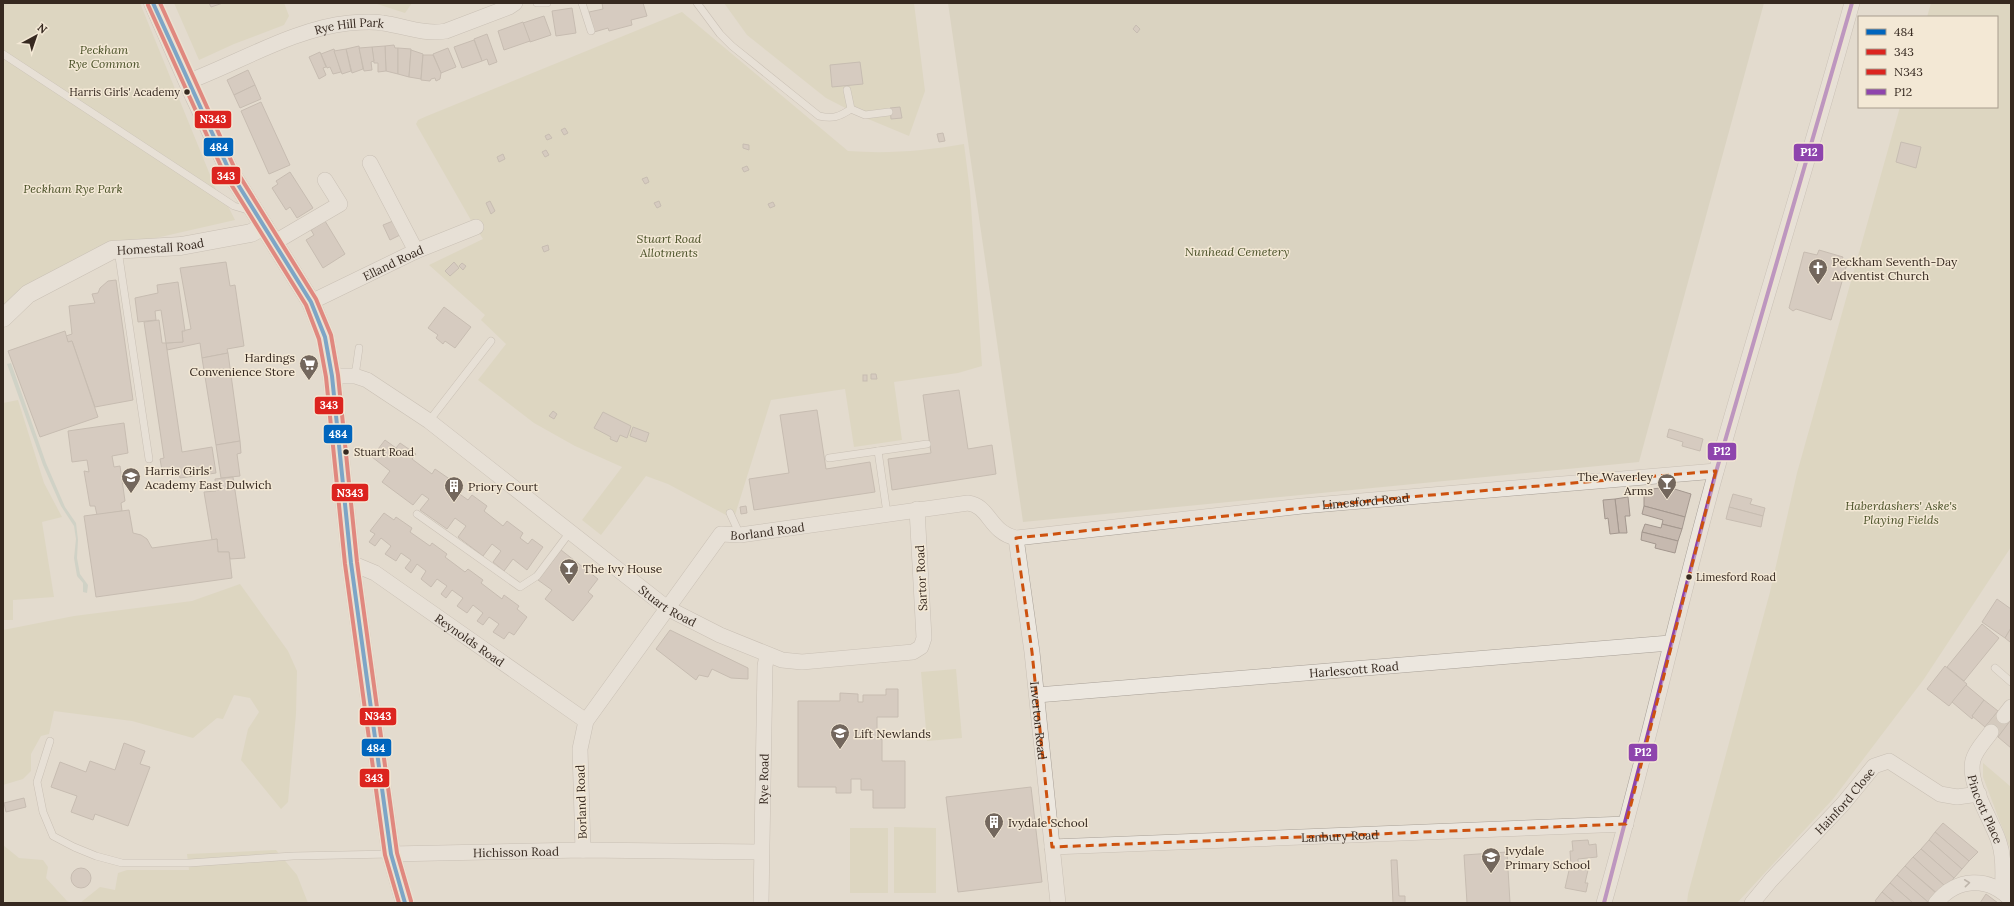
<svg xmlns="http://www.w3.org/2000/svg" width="2014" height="906" viewBox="0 0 2014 906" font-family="Lora,serif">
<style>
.green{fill:#d4d1b2}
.cemetery{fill:#cecbb1}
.water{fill:#b9c7bd}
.building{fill:#c6b9af;stroke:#a3978e}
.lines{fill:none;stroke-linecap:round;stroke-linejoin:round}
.minor-tunnel{stroke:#c0b7ab;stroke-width:15;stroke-dasharray:15 8;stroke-linecap:butt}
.service-casing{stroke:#a8a097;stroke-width:8}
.minor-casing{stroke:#a8a097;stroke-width:16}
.tertiary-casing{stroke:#a8a097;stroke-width:19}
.service{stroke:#ece7df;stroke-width:7}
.minor{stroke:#ece7df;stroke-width:15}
.tertiary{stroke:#ece7df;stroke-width:18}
.bus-1-casing{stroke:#f3e8d5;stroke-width:7}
.bus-2-casing{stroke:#f3e8d5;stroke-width:7}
.bus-3-casing{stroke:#f3e8d5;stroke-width:7}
.bus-4-casing{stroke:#f3e8d5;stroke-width:7}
.bus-1{stroke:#0065bd;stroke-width:4}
.bus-2{stroke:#dc241f;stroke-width:4}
.bus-3{stroke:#dc241f;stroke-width:4}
.bus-4{stroke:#8e44ad;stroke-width:4}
.oneway{stroke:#918880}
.marked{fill:none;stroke:#cd520f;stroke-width:3;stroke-dasharray:8 5;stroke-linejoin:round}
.bus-dot{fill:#362920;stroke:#f3e8d5;stroke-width:1.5}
.labels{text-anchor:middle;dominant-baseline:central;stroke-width:3;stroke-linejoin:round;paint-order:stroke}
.bus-label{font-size:11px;fill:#362920;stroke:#f3e8d5;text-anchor:start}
.street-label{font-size:12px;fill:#362920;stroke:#f3e8d5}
.park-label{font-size:12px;font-style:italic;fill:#4a5128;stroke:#f3e8d5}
.poi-label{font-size:12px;fill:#362920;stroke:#f3e8d5;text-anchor:start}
.line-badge{stroke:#f3e8d5;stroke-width:1.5}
.badge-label{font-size:11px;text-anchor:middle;font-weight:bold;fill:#fff}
</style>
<rect width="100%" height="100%" fill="#e3dbce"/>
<g class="green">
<path d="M3,3H140L217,192L228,206L235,220L112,248L3,316Z"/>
<path d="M174,3H209L211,7L223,3H284L289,16L284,25L234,44L199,60Z"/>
<path d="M374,3H412L405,13Z"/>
<path d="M724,3H914L925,91L909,136L861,116L826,98L747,35Z"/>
<path d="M1931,3H2011V547L1924,679L1833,799L1737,903H1687L1688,894L1770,592L1797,473L1900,107H1997V17H1927Z"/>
<path d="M682,12L848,151C887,154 925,151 964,144L970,191L982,366L958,373L894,382L902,440L854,447L845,389L771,400L735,515H726L668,484L646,476L601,535L582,520L622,467L575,446L534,423L478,380L506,344L481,320L485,315L429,265L483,239L472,222L416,124L418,120L427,116Z"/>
<path d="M18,400L44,483L62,517L42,522L54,597L13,600V620H3V403Z"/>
<path d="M240,584L288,651L297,671L296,714L288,802L281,809L241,760L248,729L259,712L250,698L234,695L223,719L217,718L193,738L132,721L54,711L49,734L41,736L31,754V771L23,779L3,785V630L74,616L192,601Z"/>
<path d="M956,669L962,738L927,741L921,672Z"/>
<path d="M1983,763L2011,787V851L1983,777Z"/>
<path d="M894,827L936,828V893H894Z"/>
<rect x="850" y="828" width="38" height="65"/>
<path d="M3,845L19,858L43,860L48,867L46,878L67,901L72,903H3Z"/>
<path d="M276,850L297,875L308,903H80L100,887L115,890L118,873L127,870H189L187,854Z"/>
</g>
<path class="cemetery" d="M948,3H1764L1639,462L1023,522Z"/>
<path class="water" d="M11,363L46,463L65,507L76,523L78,540L77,558L80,574L88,585L87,593L83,592V583L77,576L74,558L76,539L74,526L61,506L43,465L7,364Z"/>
<g class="building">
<path d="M209,3H223L211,7Z"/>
<path d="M602,3H643L647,16L631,20L632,25L609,31L608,28L594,32L589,12L603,9Z"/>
<path d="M572,8L576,33L556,36L552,11Z"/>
<path d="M544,16L551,35L530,42L523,23Z"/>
<path d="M523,22L530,41L504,50L498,31Z"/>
<path d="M1136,25L1140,29L1137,33L1133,29Z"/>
<path d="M487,34L497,62L489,65L487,59L482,61L474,39Z"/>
<path d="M474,40L482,61L462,68L454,47Z"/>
<path d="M394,45L395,48H398V74L386,71L385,46Z"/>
<path d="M359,46L363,69L352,73L346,49Z"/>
<path d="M385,46L386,71L378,72V63H374L372,47Z"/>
<path d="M372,47L374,61L371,62L372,70L364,71L359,48Z"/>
<path d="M398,48L411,49L409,77L398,74Z"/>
<path d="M448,48L456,67L441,73L433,54Z"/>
<path d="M334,49L341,72L333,74L330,67L327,68L321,54Z"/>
<path d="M346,49L351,71L342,74L334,51Z"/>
<path d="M411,50L423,54L421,79L409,77Z"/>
<path d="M320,52L326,67L323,68L326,75L319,79L309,57Z"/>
<path d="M423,55H433L441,73L440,79L436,81L435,78L431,79L430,81L421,80Z"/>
<path d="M860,62L863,84L832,87L830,65Z"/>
<path d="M248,70L255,85L234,95L227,80Z"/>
<path d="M255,85L261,99L240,108L234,95Z"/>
<path d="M261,102L290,165L269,174L241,111Z"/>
<path d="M900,107L902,118L891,119L890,108Z"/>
<path d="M565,128L568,133L564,135L561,130Z"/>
<path d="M943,133L945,141L939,142L937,134Z"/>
<path d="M549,134L552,138L547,140L545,136Z"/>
<path d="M1901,142L1921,147L1916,168L1896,162Z"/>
<path d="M743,144L749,145V150L743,148Z"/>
<path d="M546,150L549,155L545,157L542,152Z"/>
<path d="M503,154L505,159L499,162L497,157Z"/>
<path d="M747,166L749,170L744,172L742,168Z"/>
<path d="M290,172L313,208L297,218L290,207L286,210L272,188L278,184L276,181Z"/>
<path d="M647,177L649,182L645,184L642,179Z"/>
<path d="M490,201L495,211L491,214L486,203Z"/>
<path d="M659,201L661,206L657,208L654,203Z"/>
<path d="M773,202L775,206L770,208L768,204Z"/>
<path d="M325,221L345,254L323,268L306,240L314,235L311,230Z"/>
<path d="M393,221L400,235L390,240L383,225Z"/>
<path d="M548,245L549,250L544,252L542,247Z"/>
<path d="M1819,250L1843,257L1841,262L1847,264L1831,320L1796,309L1793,311L1789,308L1804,252L1817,255Z"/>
<path d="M226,262L230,286L235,285L244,346L227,349L228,353L202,358L200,343L167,350L166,343L183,342L182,331L191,329L180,268Z"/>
<path d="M454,262L459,268L450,276L445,271Z"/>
<path d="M462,263L466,266L463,270L459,266Z"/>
<path d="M116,280L133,400L95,407L72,341L68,342L66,336L72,334L69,306L95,303L92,294L98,293L100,288L108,281Z"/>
<path d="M178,282L185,331H182L183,342L166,343L161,310L155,311L156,320L138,322L135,298L158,293L157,285Z"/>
<path d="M444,307L471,327L455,348L445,341L443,344L436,338L438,335L428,328Z"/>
<path d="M159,320L162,343H166L182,452L212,447L216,473L180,478L179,473L163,476L160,459L164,458L144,322Z"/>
<path d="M65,331L68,342L72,341L98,417L40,437L8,351Z"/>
<path d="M228,353L240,441L216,445L202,358Z"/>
<path d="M871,374H876L877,379H871Z"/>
<rect x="863" y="375" width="4" height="6"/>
<path d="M959,390L968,449L992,445L996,474L892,490L888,459L931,453L923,395Z"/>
<path d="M817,410L826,469L870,462L875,492L754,510L749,479L789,473L780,415Z"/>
<path d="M553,411L557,414L554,419L549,416Z"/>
<path d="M603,412L631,426L627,438L620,435L617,442L610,439L611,437L594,428Z"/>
<path d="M124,423L128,453L112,456L114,467L120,466L125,501L121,503L122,511L97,515L95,506H90L84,471L89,472L87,460L72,462L68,431Z"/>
<path d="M633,427L649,433L646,442L630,436Z"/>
<path d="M1669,429L1703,439L1700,451L1682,446L1683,442L1667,437Z"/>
<path d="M385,440L396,448L400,443L416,454L412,459L432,474L435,469L451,480L447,485L468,500L472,495L487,506L484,511L503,526L507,521L523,533L520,538L528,544L532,539L543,547L527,570L513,559L504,571L493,562L501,551L492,544L483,556L458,537L466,526L455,518L447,529L420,510L429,499L422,494L413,505L382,482L390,471L372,457Z"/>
<path d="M240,441L241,453L237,454L240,476L221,478L216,445Z"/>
<path d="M233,477L245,558L230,559L229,552H218L217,539L212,540L204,492L216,491L215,479Z"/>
<path d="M1668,487L1691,494L1685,517L1644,506V490Z"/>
<path d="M1733,494L1752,499L1750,504L1765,508L1763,516L1729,507Z"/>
<path d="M1628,497L1630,516H1625L1627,533H1619L1615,499Z"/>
<path d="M1615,499L1619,533L1610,534L1608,518L1605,519L1603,500Z"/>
<path d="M746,506L747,513L741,514L740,507Z"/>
<path d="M1644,506L1685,517L1682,529L1662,524L1663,520L1642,514Z"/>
<path d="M1729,507L1763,516L1761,527L1726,519Z"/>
<path d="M129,510L133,533L141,535L147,539L152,548L217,539L218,552H229L232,578L96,597L84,516Z"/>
<path d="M384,513L394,520L396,517L412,528L410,532L430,546L432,543L447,554L445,557L465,572L468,569L483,580L481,583L502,599L504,595L519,606L517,609L527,617L514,635L509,632L504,639L493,632L499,624L489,617L483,625L477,621L483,613L473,605L467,613L457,606L463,598L452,590L446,598L441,594L447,586L437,579L431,587L421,579L426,571L417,564L411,573L405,568L411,560L401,553L396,561L385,554L391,546L381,538L375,546L369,542L375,534L370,531Z"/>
<path d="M1645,524L1661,528L1662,524L1682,529L1678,541L1642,532Z"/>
<path d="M1642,532L1678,541L1675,553L1655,548L1656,544L1641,540Z"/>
<path d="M561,550L598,579L588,592L593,596L573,621L545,599L552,590L538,580Z"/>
<path d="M1997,599L2011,609V628L2005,638L1982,622Z"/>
<path d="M1982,624L1999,638L1964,681L1947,667Z"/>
<path d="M2011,628V641L2010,642L2005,638Z"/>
<path d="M670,630L748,668V679L731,678L712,669L708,677L699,675L696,680L656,649Z"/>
<path d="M1945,666L1967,684L1949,706L1927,689Z"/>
<path d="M1966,685L1984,700L1972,716L1973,717L1972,719L1952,702Z"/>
<path d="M886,689H898V717H877V739H882V761H905V808H873V790H861V779H851V793H836V787H798V701H840V693L858,694V702H863V695H886Z"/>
<path d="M1984,700L1998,711L1985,727L1972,716Z"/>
<path d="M1998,711L2010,721L1998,737L1985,727Z"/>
<path d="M2010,721L2011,722V748L1998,737Z"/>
<path d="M124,743L145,751L140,764L150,767L128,826L95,814L93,820L71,812L77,796L51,787L60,762L86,772L90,761L115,770Z"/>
<path d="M1031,787L1042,882L958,892L946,797Z"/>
<path d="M24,798L26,807L6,812L4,803Z"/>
<path d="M1943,823L1978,852L1969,861L1935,832Z"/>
<path d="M1935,832L1969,861L1962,869L1929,840Z"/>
<path d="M1588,840L1589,845L1596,844L1597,857L1578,859V866H1571L1570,851H1573L1572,841Z"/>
<path d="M1929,840L1962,869L1954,878L1921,849Z"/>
<path d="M1921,849L1954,878L1946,887L1913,857Z"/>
<path d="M1507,852L1510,903H1467L1464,855Z"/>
<path d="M1913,857L1946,887L1939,895L1905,866Z"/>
<path d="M1391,860H1397L1399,896H1405V903H1393Z"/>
<path d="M1570,866L1588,870L1585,883H1588L1586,892L1565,888Z"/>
<path d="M1905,866L1937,894L1929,903L1897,875Z"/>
<circle cx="81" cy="878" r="10"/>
<path d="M1897,875L1929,903H1913L1890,883Z"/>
<path d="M1890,883L1913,903H1895L1882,892Z"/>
<path d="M1882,892L1895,903H1878L1875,901Z"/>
<path d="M1986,894L1998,903H1980Z"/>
</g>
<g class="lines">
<path class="minor-tunnel" d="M1991,732L2004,716"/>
<g class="service-casing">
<g id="service">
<path d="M537,3H547"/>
<path d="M582,3L591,31"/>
<path d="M697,3L720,34L732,46L819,116C833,119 839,117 851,109"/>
<path d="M3,54L234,206L251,211"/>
<path d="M847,90L851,109L865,115L889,112"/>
<path d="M118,250L149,459"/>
<path d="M355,376L359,348"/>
<path d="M429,421L491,341"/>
<path d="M878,451L887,513"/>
<path d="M829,458L927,444"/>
<path d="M730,513L740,535"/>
<path d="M417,514L520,587L537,576L570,532"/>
<path d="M1995,668L2011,682"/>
<path d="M50,741L37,782L43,812L53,836L74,847L96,856L122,863H189L293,856L391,854"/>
</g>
</g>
<g class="minor-casing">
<g id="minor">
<path id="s1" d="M187,82C238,63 296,28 349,23C360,22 372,21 383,23C404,26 424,35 446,31L509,7L515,3"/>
<path d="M370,163L416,251"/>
<path d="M275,242L340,204L325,180"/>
<path id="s2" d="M311,302L416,251L476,227"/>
<path id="s3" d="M332,376H355L367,380L429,421L667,608L720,635L782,660L802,662L913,652L921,647L924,638L917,509"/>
<path id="s4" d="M1016,538L1032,652L1058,903"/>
<path id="s5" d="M351,563L375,573L586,721"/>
<path id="s6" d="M1037,695L1670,643"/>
<path d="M2004,716L2011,707"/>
<path id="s7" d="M1991,732C1985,741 1976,749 1973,760C1967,784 1992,820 1999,842C2005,859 2002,874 2003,891"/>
<path id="s8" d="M1052,847L1626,824"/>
<path id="s9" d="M583,850L580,749L586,721L721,534L740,535L968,503C990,506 989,532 1016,538L1302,506L1716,471"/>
<path id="s10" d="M391,854L583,850L761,852"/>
<path id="s11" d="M761,903L765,666L767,655"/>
<path d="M1604,903C1645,760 1676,615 1716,472C1760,315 1809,160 1852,3"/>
<path id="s12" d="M1752,903L1771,880L1843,804L1874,766L1889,761L1940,794L1957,797L1979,794"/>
<path d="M1936,903C1957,877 1989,876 2011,900"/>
</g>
</g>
<g class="tertiary-casing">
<g id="tertiary">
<path d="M153,3L194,96L229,170L311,302L325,337L332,376L351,563L391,854L405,903"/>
<path id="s13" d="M3,318L28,294L112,250L181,246L251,233L264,226"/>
</g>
</g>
<use href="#service" class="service"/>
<use href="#minor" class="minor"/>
<use href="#tertiary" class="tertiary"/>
<g class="bus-1-casing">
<path id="bus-1" d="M153,3L229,170L311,302L325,337L332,376L351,563L391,854L405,903"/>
</g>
<g class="bus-2-casing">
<path id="bus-2" d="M148,5L224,173L306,305L319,339L326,377L345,564L385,855L399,903"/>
</g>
<g class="bus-3-casing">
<path id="bus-3" d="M160,3L234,167L316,299L331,335L338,375L357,562L397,853L411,901"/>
</g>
<g class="bus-4-casing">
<path id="bus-4" d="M1604,903L1716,472L1852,3"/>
</g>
<use href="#bus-1" class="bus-1"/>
<use href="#bus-2" class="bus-2"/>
<use href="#bus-3" class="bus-3"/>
<use href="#bus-4" class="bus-4"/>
</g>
<defs><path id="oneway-chevron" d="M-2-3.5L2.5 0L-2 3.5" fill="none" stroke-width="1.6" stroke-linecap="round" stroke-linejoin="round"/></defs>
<use class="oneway" href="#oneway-chevron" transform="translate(1967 883) rotate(-6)"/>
<path d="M0 0H2014V906H0ZM1716,471L1626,824L1052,847L1032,652L1016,538L1408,497Z" fill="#e3dbce" fill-opacity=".55" fill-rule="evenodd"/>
<path class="marked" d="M1716,471L1626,824L1052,847L1032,652L1016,538L1408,497Z"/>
<defs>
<g id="church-pin" transform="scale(1)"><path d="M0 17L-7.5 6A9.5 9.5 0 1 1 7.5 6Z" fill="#73675d" stroke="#f3e8d5"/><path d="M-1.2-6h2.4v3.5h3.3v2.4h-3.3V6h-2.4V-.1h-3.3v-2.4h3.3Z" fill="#fff"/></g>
<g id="supermarket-pin" transform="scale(1)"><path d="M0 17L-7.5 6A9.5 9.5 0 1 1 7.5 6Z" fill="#73675d" stroke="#f3e8d5"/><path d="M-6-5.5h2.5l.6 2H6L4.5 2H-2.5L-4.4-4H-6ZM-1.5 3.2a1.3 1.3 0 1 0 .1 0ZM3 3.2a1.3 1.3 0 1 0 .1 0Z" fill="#fff"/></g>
<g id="school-pin" transform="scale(1)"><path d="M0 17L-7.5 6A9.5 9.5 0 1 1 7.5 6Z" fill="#73675d" stroke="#f3e8d5"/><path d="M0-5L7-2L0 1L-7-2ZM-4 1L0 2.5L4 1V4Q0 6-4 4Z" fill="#fff"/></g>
<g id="bar-pin" transform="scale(1)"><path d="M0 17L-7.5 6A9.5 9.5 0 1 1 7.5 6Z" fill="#73675d" stroke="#f3e8d5"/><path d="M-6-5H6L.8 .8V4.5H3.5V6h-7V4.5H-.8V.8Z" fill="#fff"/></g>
<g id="building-pin" transform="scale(1)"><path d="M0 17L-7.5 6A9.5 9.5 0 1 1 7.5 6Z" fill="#73675d" stroke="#f3e8d5"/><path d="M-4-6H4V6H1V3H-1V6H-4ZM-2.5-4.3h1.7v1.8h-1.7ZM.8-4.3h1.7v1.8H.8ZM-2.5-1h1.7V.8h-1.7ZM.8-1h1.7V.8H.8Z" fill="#fff"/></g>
</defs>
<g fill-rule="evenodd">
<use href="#church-pin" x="1818" y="268"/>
<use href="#supermarket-pin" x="309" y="364"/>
<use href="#school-pin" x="131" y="477"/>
<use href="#bar-pin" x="1667" y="483"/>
<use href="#building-pin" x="454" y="486"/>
<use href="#bar-pin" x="569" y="568"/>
<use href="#school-pin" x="840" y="733"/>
<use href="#building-pin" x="994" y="822"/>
<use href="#school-pin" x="1491" y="857"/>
</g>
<g class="bus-dot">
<circle cx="187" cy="92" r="3.5"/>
<circle cx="346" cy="452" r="3.5"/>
<circle cx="1689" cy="577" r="3.5"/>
</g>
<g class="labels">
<g class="bus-label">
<text x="180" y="92" text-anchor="end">Harris Girls' Academy</text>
<text x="354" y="452">Stuart Road</text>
<text x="1696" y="577">Limesford Road</text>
</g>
<g class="street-label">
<text stroke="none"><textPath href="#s1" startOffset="173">Rye Hill Park</textPath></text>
<text stroke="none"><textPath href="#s13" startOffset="178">Homestall Road</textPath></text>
<text stroke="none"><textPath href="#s2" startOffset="91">Elland Road</textPath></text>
<text stroke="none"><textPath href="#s9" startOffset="1022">Limesford Road</textPath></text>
<text stroke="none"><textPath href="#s9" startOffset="407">Borland Road</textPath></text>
<text transform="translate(921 578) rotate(-93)">Sartor Road</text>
<text stroke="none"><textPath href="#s3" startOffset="412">Stuart Road</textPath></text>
<text stroke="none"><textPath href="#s5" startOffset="142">Reynolds Road</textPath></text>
<text stroke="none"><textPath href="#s6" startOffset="318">Harlescott Road</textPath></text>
<text stroke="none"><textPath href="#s4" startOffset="184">Inverton Road</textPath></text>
<text stroke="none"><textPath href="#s11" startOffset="124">Rye Road</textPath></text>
<text stroke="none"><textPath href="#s12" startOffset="138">Hainford Close</textPath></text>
<text transform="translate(581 802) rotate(-92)">Borland Road</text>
<text stroke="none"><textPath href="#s7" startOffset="85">Pincott Place</textPath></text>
<text stroke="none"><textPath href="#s8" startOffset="288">Lanbury Road</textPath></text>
<text stroke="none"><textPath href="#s10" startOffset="125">Hichisson Road</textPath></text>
</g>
<g class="park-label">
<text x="104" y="49">Peckham<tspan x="104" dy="14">Rye Common</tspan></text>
<text x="73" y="188">Peckham Rye Park</text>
<text x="669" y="238">Stuart Road<tspan x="669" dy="14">Allotments</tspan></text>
<text x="1237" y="251">Nunhead Cemetery</text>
<text x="1901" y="505">Haberdashers' Aske's<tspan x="1901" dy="14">Playing Fields</tspan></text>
</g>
<g class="poi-label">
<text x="1832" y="261">Peckham Seventh-Day<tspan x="1832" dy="14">Adventist Church</tspan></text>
<text x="295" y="357" text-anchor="end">Hardings<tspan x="295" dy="14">Convenience Store</tspan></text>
<text x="145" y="470">Harris Girls'<tspan x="145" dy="14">Academy East Dulwich</tspan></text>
<text x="1653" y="476" text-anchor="end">The Waverley<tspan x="1653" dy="14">Arms</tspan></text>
<text x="468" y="486">Priory Court</text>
<text x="583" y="568">The Ivy House</text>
<text x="854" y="733">Lift Newlands</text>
<text x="1008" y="822">Ivydale School</text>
<text x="1505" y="850">Ivydale<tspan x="1505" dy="14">Primary School</tspan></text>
</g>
</g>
<g class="line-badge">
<rect x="194" y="110" width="38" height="19" rx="4" fill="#dc241f"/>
<rect x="203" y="137" width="31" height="20" rx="4" fill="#0065bd"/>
<rect x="1793" y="143" width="31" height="19" rx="4" fill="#8e44ad"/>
<rect x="211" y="166" width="30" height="19" rx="4" fill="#dc241f"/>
<rect x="314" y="396" width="30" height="19" rx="4" fill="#dc241f"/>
<rect x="323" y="424" width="30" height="20" rx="4" fill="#0065bd"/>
<rect x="1707" y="442" width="30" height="19" rx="4" fill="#8e44ad"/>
<rect x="331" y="483" width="38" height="19" rx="4" fill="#dc241f"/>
<rect x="359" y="707" width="38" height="19" rx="4" fill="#dc241f"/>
<rect x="361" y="738" width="31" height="19" rx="4" fill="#0065bd"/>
<rect x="1628" y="743" width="30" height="19" rx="4" fill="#8e44ad"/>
<rect x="359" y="768" width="31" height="20" rx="4" fill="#dc241f"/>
</g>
<g class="badge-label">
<text x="213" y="123">N343</text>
<text x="219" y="151">484</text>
<text x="1809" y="156">P12</text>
<text x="226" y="180">343</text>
<text x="329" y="409">343</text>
<text x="338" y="438">484</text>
<text x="1722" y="455">P12</text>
<text x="350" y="497">N343</text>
<text x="378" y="720">N343</text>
<text x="376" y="752">484</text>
<text x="1643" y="756">P12</text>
<text x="374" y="782">343</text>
</g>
<rect width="2014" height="906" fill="none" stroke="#362920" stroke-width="8"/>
<rect x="1858" y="16" width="140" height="92" fill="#f3e8d5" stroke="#a79c8d"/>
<rect x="1866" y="29" width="20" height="6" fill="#0065bd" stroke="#a79c8d"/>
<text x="1894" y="36" font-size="12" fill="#362920">484</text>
<rect x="1866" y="49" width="20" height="6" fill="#dc241f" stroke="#a79c8d"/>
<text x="1894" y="56" font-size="12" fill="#362920">343</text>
<rect x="1866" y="69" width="20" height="6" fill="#dc241f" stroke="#a79c8d"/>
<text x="1894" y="76" font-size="12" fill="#362920">N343</text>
<rect x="1866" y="89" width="20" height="6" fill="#8e44ad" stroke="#a79c8d"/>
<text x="1894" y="96" font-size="12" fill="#362920">P12</text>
<g transform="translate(36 36) rotate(40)" stroke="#f3e8d5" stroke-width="3" paint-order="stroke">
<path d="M0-3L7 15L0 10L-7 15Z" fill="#362920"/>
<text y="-6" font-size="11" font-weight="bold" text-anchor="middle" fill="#362920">N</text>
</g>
</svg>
